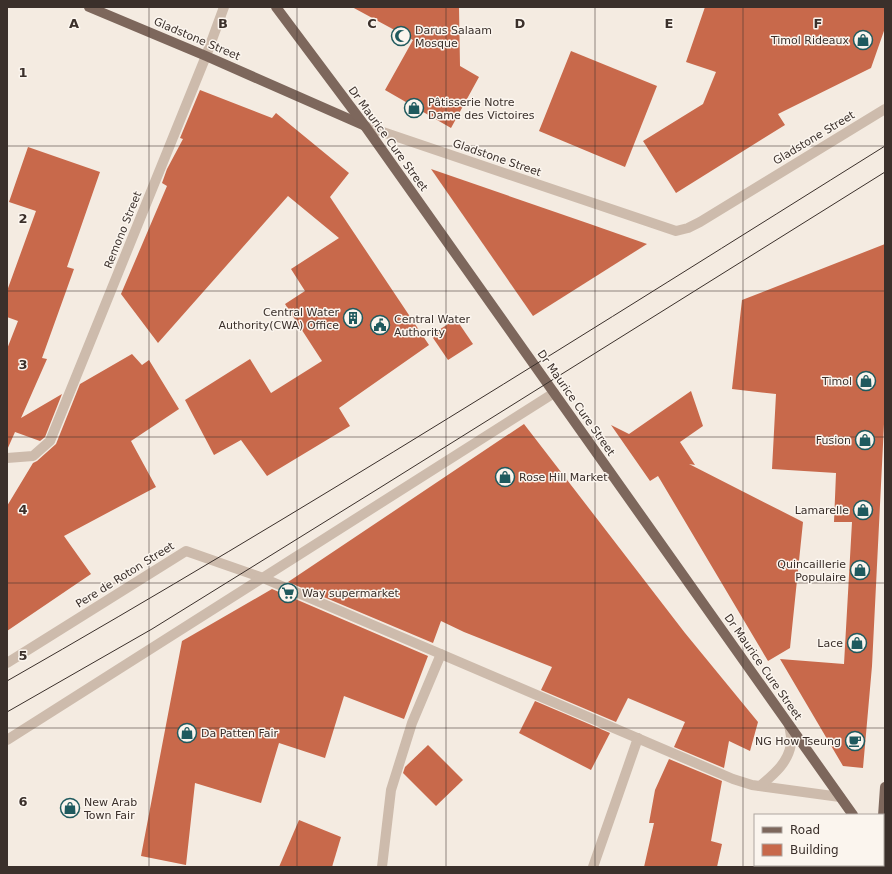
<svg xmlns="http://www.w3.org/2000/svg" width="892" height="874" viewBox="0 0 892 874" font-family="'DejaVu Sans',sans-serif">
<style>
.building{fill:#c8694b}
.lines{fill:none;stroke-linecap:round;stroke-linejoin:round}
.minor{stroke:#cdbbac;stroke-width:10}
.major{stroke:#7d675c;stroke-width:10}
.tram{stroke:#3b302b;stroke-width:1}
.grid{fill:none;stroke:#3b302b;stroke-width:1;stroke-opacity:0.55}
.labels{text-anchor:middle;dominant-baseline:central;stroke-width:3;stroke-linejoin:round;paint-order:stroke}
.poi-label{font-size:11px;fill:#3b302b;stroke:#fbf5ee;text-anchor:end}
.street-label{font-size:11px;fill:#3b302b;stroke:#fbf5ee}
.grid-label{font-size:13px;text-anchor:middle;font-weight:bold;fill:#3b302b;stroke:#fbf5ee;stroke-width:3;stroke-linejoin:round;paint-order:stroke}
</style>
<rect width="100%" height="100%" fill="#f4ebe1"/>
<g class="building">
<path d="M352,7H459L460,66L479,77L451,128L385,90L413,40Z"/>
<path d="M705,7H885V28L871,68L778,114L785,125L676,193L643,141L703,104L716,72L686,62Z"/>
<path d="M571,51L657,86L625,167L539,131Z"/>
<path d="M200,90L272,118L276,113L349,173L330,197L429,345L339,408L350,426L267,476L241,440L214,455L185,400L250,359L271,393L322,361L285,304L305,291L291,269L339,238L288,196L158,343L121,294L167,186L162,183L167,169L183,139L180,138Z"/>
<path d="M28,147L100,172L67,267L74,269L42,358L47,359L21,418L62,394L45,437L40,441L15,432L7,450V349L18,321L7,317V291L36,211L9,202Z"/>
<path d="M431,169L590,224L647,244L533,316Z"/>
<path d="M885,244V404L872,666L863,768L843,766L780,659L844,664L852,522H834L836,473L772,469L776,394L732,389L742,300Z"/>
<path d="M456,319L473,344L448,360L431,335Z"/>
<path d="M132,354L142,365L149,360L179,409L131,441L156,487L64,536L91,574L7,631V506L33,463L37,461L56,444L80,384Z"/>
<path d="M691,391L703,426L680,442L695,465L689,464L803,522L790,648L768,661L658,476L650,481L611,425L629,434Z"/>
<path d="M524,424L685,633L758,722L750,751L729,741L724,768L674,747L685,722L628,698L616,722L541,690L552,667L464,632L441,621L433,643L288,582Z"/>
<path d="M272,589L428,656L404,719L344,696L325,758L279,743L261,803L195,783L186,865L141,856L182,641Z"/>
<path d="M535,701L610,733L591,770L519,733Z"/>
<path d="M428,745L463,780L436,806L403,773L405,767Z"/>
<path d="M669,759L722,781L711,841L722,844L717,867H644L654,823H649L655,790Z"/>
<path d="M299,820L341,837L332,867H279Z"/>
</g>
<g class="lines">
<g class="minor">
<path d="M365,126L676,231L688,228L700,222L885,109"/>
<path d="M7,458L33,456L50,441L206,56L224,7"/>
<path d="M7,663L186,551L263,578L733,779L752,785L840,797"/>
<path d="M7,740L554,393"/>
<path d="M760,786C774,774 788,763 791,744C792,738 790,731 789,725"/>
<path d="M382,867L391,790L412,723L441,654"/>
<path d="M593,867L638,738"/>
</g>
<g class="major">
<path d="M89,7L206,56L363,125"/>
<path d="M276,7L365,126L853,815"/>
<path d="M883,816L885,787"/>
<path d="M883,852L885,853"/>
<path d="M879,867V865"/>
</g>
<g class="tram">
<path d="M7,681C305,511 594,328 885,146"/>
<path d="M7,712L152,629L381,487L885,172"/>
</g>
</g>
<path class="grid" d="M149,7V867M297,7V867M446,7V867M595,7V867M743,7V867M7,146H885M7,291H885M7,437H885M7,583H885M7,728H885"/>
<defs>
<g id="mosque-ring" transform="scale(1)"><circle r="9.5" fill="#fbf5ee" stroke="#1f5a5e" stroke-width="1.5"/><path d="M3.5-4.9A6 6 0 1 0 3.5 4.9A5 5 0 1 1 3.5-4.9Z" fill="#1f5a5e"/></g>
<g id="shop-ring" transform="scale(1)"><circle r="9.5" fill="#fbf5ee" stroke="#1f5a5e" stroke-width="1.5"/><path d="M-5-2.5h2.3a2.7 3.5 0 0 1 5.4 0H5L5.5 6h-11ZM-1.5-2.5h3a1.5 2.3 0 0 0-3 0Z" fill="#1f5a5e"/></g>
<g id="building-ring" transform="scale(1)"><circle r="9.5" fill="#fbf5ee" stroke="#1f5a5e" stroke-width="1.5"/><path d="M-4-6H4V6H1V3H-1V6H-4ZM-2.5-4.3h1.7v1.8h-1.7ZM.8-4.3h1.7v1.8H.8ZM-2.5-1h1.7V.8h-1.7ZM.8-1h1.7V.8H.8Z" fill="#1f5a5e"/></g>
<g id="civic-ring" transform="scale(1)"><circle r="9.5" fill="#fbf5ee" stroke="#1f5a5e" stroke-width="1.5"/><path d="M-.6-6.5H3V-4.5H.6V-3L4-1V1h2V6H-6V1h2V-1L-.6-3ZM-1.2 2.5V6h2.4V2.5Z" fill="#1f5a5e"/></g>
<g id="supermarket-ring" transform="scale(1)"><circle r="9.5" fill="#fbf5ee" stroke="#1f5a5e" stroke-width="1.5"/><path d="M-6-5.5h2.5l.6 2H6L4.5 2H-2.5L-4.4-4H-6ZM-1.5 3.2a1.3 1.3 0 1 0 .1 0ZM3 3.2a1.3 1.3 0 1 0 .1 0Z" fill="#1f5a5e"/></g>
<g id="cafe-ring" transform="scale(1)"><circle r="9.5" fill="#fbf5ee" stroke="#1f5a5e" stroke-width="1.5"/><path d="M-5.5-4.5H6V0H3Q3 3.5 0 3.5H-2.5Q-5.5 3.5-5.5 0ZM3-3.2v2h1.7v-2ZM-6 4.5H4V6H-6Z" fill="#1f5a5e"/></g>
</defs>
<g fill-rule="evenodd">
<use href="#mosque-ring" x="401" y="36"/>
<use href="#shop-ring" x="863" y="40"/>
<use href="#shop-ring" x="414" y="108"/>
<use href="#building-ring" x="353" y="318"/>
<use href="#civic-ring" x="380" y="325"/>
<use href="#shop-ring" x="866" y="381"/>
<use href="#shop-ring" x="865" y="440"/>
<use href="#shop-ring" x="505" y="477"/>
<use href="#shop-ring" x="863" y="510"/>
<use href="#shop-ring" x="860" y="570"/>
<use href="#supermarket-ring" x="288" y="593"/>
<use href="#shop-ring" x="857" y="643"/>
<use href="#shop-ring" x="187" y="733"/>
<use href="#cafe-ring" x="855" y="741"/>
<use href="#shop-ring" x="70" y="808"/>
</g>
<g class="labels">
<g class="poi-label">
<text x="415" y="30" text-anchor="start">Darus Salaam<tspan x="415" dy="13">Mosque</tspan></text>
<text x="849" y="40">Timol Rideaux</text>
<text x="428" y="102" text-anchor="start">Pâtisserie Notre<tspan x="428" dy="13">Dame des Victoires</tspan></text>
<text x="339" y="312">Central Water<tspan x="339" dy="13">Authority(CWA) Office</tspan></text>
<text x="394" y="319" text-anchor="start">Central Water<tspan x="394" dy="13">Authority</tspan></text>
<text x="852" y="381">Timol</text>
<text x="851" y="440">Fusion</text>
<text x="519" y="477" text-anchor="start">Rose Hill Market</text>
<text x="849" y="510">Lamarelle</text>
<text x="846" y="564">Quincaillerie<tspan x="846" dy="13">Populaire</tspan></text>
<text x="302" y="593" text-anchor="start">Way supermarket</text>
<text x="843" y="643">Lace</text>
<text x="201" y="733" text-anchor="start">Da Patten Fair</text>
<text x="841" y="741">NG How Tseung</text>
<text x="84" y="802" text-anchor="start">New Arab<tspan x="84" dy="13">Town Fair</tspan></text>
</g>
<g class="street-label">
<text transform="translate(197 39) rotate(23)">Gladstone Street</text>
<text transform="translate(814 138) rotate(-31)">Gladstone Street</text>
<text transform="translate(388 139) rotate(54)">Dr Maurice Cure Street</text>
<text transform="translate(497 158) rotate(19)">Gladstone Street</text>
<text transform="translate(123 230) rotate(-68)">Remono Street</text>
<text transform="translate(576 403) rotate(55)">Dr Maurice Cure Street</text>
<text transform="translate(125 575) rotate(-32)">Pere de Roton Street</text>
<text transform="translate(763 667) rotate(55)">Dr Maurice Cure Street</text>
</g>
</g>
<g class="grid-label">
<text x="74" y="28">A</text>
<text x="223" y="28">B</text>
<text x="372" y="28">C</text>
<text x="520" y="28">D</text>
<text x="669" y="28">E</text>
<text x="818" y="28">F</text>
<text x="23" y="77">1</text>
<text x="23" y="223">2</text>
<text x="23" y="369">3</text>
<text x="23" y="514">4</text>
<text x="23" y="660">5</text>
<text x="23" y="806">6</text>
</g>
<rect width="892" height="874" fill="none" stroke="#3b302b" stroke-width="16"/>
<rect x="754" y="814" width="130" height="52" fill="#fbf5ee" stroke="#aea6a0"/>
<rect x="762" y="827" width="20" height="6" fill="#7d675c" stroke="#aea6a0"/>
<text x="790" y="834" font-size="12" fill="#3b302b">Road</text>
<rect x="762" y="844" width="20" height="12" fill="#c8694b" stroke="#aea6a0"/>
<text x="790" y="854" font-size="12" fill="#3b302b">Building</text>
</svg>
